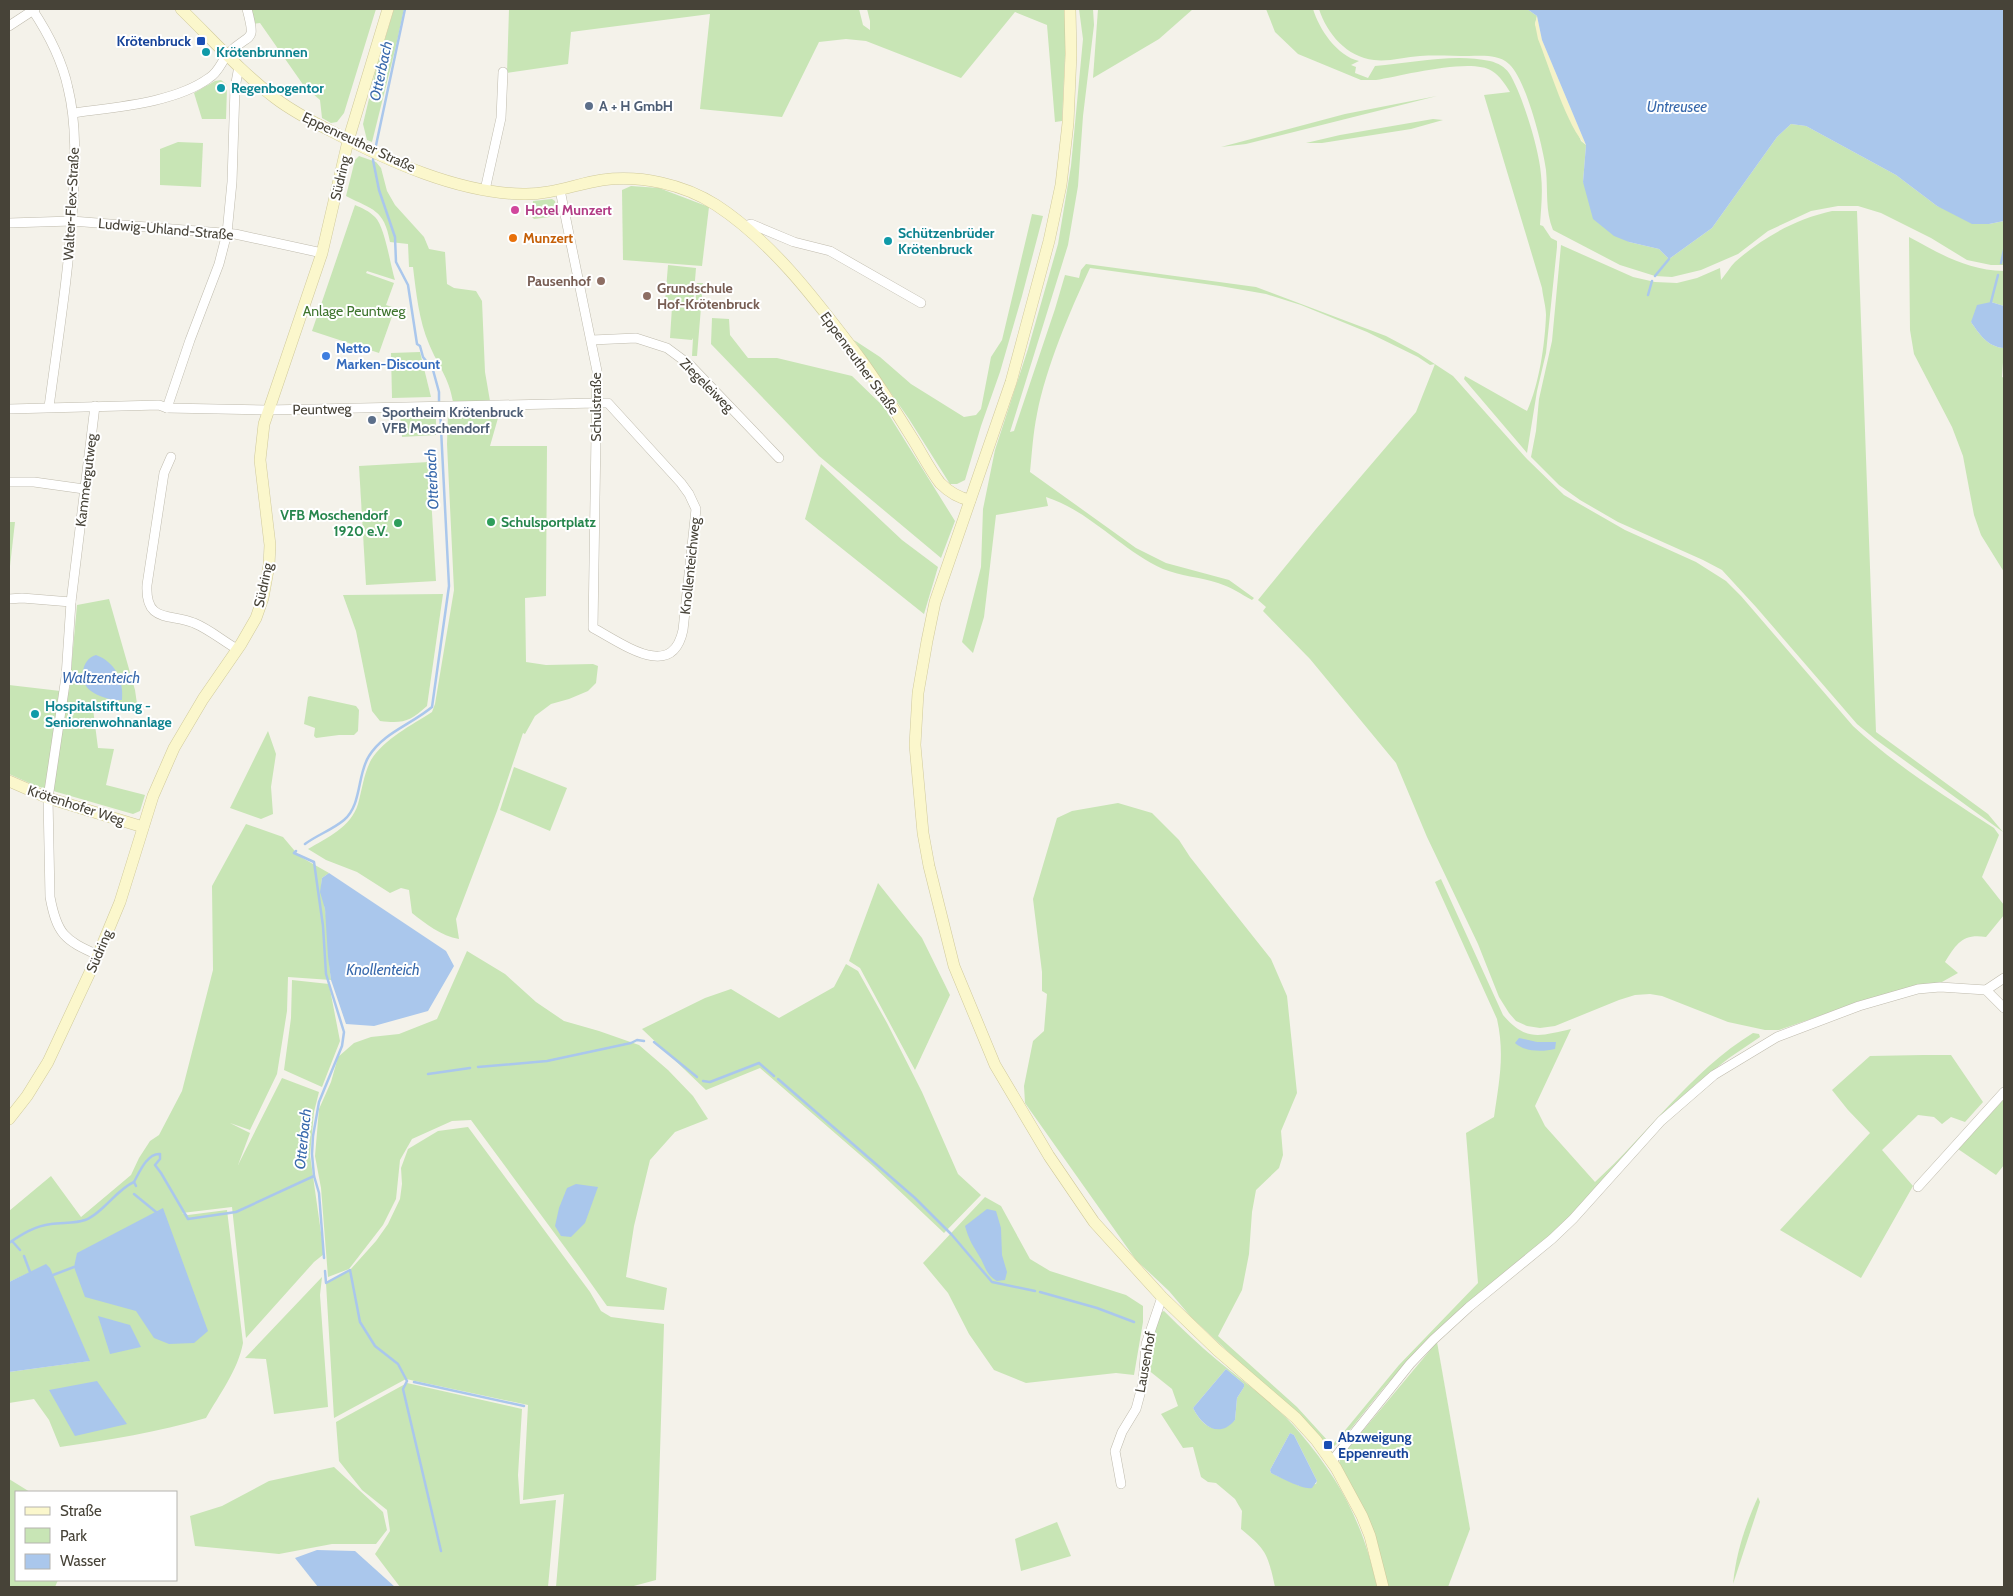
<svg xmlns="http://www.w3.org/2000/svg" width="2013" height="1596" viewBox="0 0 2013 1596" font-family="Cabin,sans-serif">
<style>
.green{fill:#c8e5b5;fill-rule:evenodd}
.sand{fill:#f5f2c8}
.water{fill:#aac7ec}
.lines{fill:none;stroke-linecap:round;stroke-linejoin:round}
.stream{stroke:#aac7ec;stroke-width:2.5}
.street-casing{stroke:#bfbbad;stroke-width:10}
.secondary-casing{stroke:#d0ca9c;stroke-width:12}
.street{stroke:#fff;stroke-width:9}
.secondary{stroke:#fbf7cc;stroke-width:11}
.transit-dot{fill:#1a4fb4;stroke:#fff;stroke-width:2}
.culture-dot{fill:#0f9aa8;stroke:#fff;stroke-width:2}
.service-dot{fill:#5c6f8a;stroke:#fff;stroke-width:2}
.hotel-dot{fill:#d1479c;stroke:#fff;stroke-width:2}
.food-dot{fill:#e8710a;stroke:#fff;stroke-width:2}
.education-dot{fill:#8d6e63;stroke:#fff;stroke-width:2}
.shop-dot{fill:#3f7fe0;stroke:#fff;stroke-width:2}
.leisure-dot{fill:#2e9e5b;stroke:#fff;stroke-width:2}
.labels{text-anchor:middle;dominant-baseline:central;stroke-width:4;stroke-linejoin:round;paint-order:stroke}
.transit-label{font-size:14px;font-weight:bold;fill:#164399;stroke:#fff;text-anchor:end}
.culture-label{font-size:14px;font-weight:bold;fill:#0d838f;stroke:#fff;text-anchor:start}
.service-label{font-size:14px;font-weight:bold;fill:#4e5e75;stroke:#fff;text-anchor:start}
.street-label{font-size:14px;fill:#474338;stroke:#fff}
.hotel-label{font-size:14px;font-weight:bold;fill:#b23c85;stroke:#fff;text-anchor:start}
.food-label{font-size:14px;font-weight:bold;fill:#c56008;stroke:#fff;text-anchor:start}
.education-label{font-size:14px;font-weight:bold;fill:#785e54;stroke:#fff;text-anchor:end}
.park-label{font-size:14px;fill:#3f752f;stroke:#fff}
.shop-label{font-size:14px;font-weight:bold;fill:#366cbe;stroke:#fff;text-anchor:start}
.leisure-label{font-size:14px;font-weight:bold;fill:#27864d;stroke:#fff;text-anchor:end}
.water-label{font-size:15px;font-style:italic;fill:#3869ac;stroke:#fff}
</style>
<rect width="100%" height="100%" fill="#f4f2ea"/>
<g class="green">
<path d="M249,9H376L344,113L337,122L331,123L322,118L320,100L304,86L260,23L253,24Z"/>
<path d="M394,9H404L396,46L372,142L367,140L363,124L376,69Z"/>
<path d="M509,9H859L863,25L870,30V21L867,9H1064L1066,33L1062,121L1055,122L1047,25L1015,12L961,78L866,41L846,39L819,42L782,117L700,109L710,14L571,32L568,64L507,73Z"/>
<path d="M1079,9H1093L1094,25L1083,116L1078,186L1068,245L1010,432L1014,431L1055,309L1065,275L1079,278L1081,270L1086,264L1256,287L1386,336L1418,353L1453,376L1527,459L1564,495L1625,530L1696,562L1726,581L1741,596L1853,726C1895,765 1945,796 1994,828L1999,835L1982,877L2004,905V915L1986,937C1963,933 1956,944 1945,962L1958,973L1933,987L1854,1004L1779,1030H1765L1728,1022L1662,996L1650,994L1635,995L1619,1000L1555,1026L1540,1028L1527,1026L1516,1021L1509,1013L1499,997L1478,944L1427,837L1396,763L1310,659L1263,611L1266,607L1258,600L1316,529L1416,412L1435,364L1430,365L1418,357L1367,332L1301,305L1266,294L1220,286L1090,268C1070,311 1046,367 1037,414C1033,433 1032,453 1030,472L1136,548L1166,563L1229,580L1254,598L1252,600C1241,594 1231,587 1218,583C1200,577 1180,576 1163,569C1121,550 1090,511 1046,497L1048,506L996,515L984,617L973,653L962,642L981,567L983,509L995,450L1028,349L1058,244L1071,166L1083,39Z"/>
<path d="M1098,9H1193L1159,39L1093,78Z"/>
<path d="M1266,9H1313C1319,29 1337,56 1359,61L1351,65L1356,67L1355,73L1368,78L1375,66C1412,63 1454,53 1490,61C1498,63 1505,67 1509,73C1522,93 1540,152 1541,175C1543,192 1541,209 1540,225L1543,226L1551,238L1557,241V247L1546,353L1537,391L1527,453L1464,379L1465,376L1527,411C1539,385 1545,344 1546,315C1546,307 1543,297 1542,288L1484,95L1510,92C1505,84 1500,76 1492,71C1472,57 1401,76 1376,80H1361L1298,54L1275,32Z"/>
<path d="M1319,9H1527L1537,16L1535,24L1581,141L1586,145L1583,182L1629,242L1659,249L1669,259L1712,228L1777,137L1791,124L1806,126L1896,175L1937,206L1989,224L2004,221V265H1991L1967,260L1931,238L1881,213L1858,206H1838L1811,211L1768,231L1738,254L1701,270L1672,277L1655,276L1620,265L1553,230C1545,211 1548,191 1546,170C1543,147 1526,79 1509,64C1498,54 1482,56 1469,56C1453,56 1436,55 1420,56C1405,57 1388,62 1374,60C1347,57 1327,34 1319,9Z"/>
<path d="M221,80L226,84L227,87L226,119H202L194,93L215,81Z"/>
<path d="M1437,96L1246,144L1221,147L1345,114Z"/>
<path d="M1433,119L1443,120L1411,129L1322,143H1306L1340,135Z"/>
<path d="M178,142L203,143L201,187L160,185V149Z"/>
<path d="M359,156L376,162L381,168L387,191L395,205L424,237L429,249L445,252L447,284L454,288L476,291L482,301L485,372L490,401L453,402C449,377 438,366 429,344C419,321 416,292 413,267H409L408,244L390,242C384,209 373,210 346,196L355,160Z"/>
<path d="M631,186L659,188L709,207L702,266L623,260L622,190Z"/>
<path d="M552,199L555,201L557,216L534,219L532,217L533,201Z"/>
<path d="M355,205C362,208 369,211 375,217C385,227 390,264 395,280L367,271L366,273L394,283L386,305L395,308L379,353L312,331Z"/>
<path d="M1832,211H1857L1876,732L1988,814L2003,832L1875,739L1857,724L1756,607L1722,570L1703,560L1618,522L1580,500L1559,485L1531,457L1536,431L1539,399L1552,341L1561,245L1633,277L1655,282L1677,283L1697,278L1720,268L1721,280C1726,274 1730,267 1735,262C1763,237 1796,219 1832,211Z"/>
<path d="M1032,214L1043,216L1022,296L1000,372L981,426L965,480L957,484H950L909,419L854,340L880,357L911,384L964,417L976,415L981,409L991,357L1002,340Z"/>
<path d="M1909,237C1941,254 1966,270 2004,271V306L1991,302L1971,322C1980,335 1988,347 2004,348L2002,377L2004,378V572L1981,535L1974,515L1963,456L1952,427L1914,354L1910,330Z"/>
<path d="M668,265L696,268L693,305L665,302Z"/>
<path d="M697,283H703L697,356H692L693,338L692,340L670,338L672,307L695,308Z"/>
<path d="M712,318L729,319L730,335L748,358H777L852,376L884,407L955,521L941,558L819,456L711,344Z"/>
<path d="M420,352L431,397L392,398L391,353Z"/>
<path d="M500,411L490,446H547L546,596L525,598L526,662L546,665L593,664L598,666L596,683L588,691L569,699L551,704L535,716L525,734L523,733L497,811L456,919L459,939C441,936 426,924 412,913L409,890L401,888L390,893L357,872L326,860L308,849C327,838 351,827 358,804C362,790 364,773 371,760C384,739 412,725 432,712L435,704L454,590L447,444L448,412Z"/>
<path d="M436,413V435L402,437L400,414Z"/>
<path d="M429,462L436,581L366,585L359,466Z"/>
<path d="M821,464L902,540L938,567L924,614L805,519Z"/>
<path d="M9,522H15L10,566H9Z"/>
<path d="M443,594L427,706C410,721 404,724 380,721L372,711L356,631L343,595Z"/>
<path d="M109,599L135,690L137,704L93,709L98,748L114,749L106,785L145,795L140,811L133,814L36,786L9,774V685L69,692L77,605Z"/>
<path d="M310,696L356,706L359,710L358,731L354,735H339L316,738L314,736L315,728L304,724L308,697Z"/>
<path d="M268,731L276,754L271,787L273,814L261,819L230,808Z"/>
<path d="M514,767L567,788L550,831L500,810Z"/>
<path d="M1118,803L1152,813L1179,840L1190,857L1271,959L1287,996L1297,1093L1281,1131L1283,1155L1279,1168L1256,1190L1252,1212L1249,1254L1242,1290L1218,1336L1297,1407L1328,1441L1334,1443L1342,1434L1399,1365L1478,1283L1466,1133L1494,1117C1499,1082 1505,1055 1497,1019L1435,882L1441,879L1503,1015C1526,1042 1540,1036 1571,1029L1535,1106L1545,1126L1595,1182C1648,1134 1691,1071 1753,1033L1759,1034L1760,1037L1729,1058L1696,1084L1658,1121L1566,1222L1420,1347L1382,1390L1341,1441L1334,1446L1327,1444L1191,1317L1169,1291L1136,1260L1025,1103L1024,1086L1033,1041L1044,1031L1047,994L1042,991V972L1033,899L1057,818L1072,811Z"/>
<path d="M246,824L283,837L299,856L329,873L322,878C320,893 323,895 325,909C329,932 328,956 331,980L288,977L287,1011L277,1074L250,1130L230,1123L250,1133L238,1165L282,1078L319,1092L314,1112L310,1155L324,1254L314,1262L246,1338L232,1207L182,1213L188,1215L227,1210L243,1343C238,1370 219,1395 206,1418C158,1432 109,1440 60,1447L49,1420L34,1399L9,1403V1372L89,1361L46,1265L9,1282V1211L51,1176L81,1217L131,1175L139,1158L150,1141L159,1135L182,1091L213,970L212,886Z"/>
<path d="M878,883L922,938L950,995L915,1070L860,968L849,961Z"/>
<path d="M467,951L505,974L536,1002L564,1021L599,1031L639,1045L668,1070L693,1096L708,1119L675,1132L650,1160L634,1226L626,1277L667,1288L664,1310L607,1306L578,1265L471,1120L452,1121L412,1139L400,1160L396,1199L383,1225L349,1269L328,1277L321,1188L315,1156L319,1109L331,1082L338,1057L354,1043L371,1037L399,1034L437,1019Z"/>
<path d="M846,964L858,971L887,1023L922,1092L958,1174L981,1195L944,1233L874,1167L760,1068L706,1090L642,1029L705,998L731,989L779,1018L834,987Z"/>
<path d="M292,980L329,984L340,1041L322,1087L284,1070L291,1018Z"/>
<path d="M1923,1055H1951L1983,1102L1965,1122L1951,1117L1942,1124L1934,1117L1918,1115L1882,1150L1913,1186L1861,1278L1780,1230L1870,1133L1848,1110L1832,1090L1870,1056Z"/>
<path d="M2004,1099V1165L1996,1175L1958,1149Z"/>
<path d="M468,1127L590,1292L601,1311L611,1317L664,1324L656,1580L630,1587H556L564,1494L523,1500L528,1405L406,1379L334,1418L326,1283L350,1270L376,1241L388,1224L400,1199L402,1184L401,1168L408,1149L438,1131Z"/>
<path d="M985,1197L1001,1206L1030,1259L1050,1271L1126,1295L1143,1306V1322L1134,1375L1116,1373L1026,1383L994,1370L969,1334L948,1293L923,1263Z"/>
<path d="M322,1277L320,1295L328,1407L274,1414L266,1359L245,1358Z"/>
<path d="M1164,1311C1181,1328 1199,1345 1217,1360C1245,1383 1277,1405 1300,1433C1341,1481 1364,1526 1377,1587H1275C1268,1555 1267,1550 1241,1529L1242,1511L1235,1499L1216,1483L1208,1482L1201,1477L1193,1447L1183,1448L1161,1414L1178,1406L1172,1389L1147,1369L1149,1347L1159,1313ZM1226,1369L1244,1384V1387L1237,1398L1235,1420C1216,1435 1204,1429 1193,1408ZM1290,1433L1294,1435L1317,1481L1316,1484L1300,1486L1271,1473L1270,1470Z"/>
<path d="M1437,1342L1470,1529L1448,1587H1387L1339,1465L1340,1458Z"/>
<path d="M407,1383L522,1409L518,1475L520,1504L556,1500L548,1587H400L375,1554L390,1531L387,1510L362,1490L339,1461L336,1422Z"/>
<path d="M334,1467L383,1512L387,1530L376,1544H332L279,1554L195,1546L190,1516L222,1506L269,1481Z"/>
<path d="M9,1479L30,1492H16V1580H58L55,1587H9Z"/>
<path d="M1758,1497L1760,1502L1733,1584C1736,1553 1745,1526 1758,1497Z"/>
<path d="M1057,1522L1071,1556L1021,1571L1015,1539Z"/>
</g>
<path class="sand" d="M1537,16L1542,40L1586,145C1568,130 1548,63 1538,39L1535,24Z"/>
<g class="water">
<path d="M1527,9H2004V221L1989,224H1972L1937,206L1896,175L1806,126L1791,124L1777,137L1712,228L1669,259L1659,249L1629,242L1614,236L1593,219L1583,182L1586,145L1542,40L1537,16Z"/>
<path d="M1991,302L2004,306V348C1988,347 1980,335 1971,322L1977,305Z"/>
<path d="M96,655C115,662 124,680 122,700C113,701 99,697 91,691C78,682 81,659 96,655Z"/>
<path d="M329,873L446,951L454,966L428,1011L374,1026L346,1024L331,980L328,957L325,909L320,892L322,878Z"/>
<path d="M1519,1038L1537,1042H1556L1555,1049C1542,1052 1525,1052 1515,1043Z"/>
<path d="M576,1184L598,1187L585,1223L571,1237L561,1236L555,1226L559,1208L567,1188Z"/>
<path d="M163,1208L208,1331L194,1343L169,1344L154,1338L136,1311L85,1297L74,1267L77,1253Z"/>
<path d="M987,1209L996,1211L1001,1228L1002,1255L1007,1272L1005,1280L997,1281C987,1275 986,1269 981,1259C973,1245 970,1243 965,1226Z"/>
<path d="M46,1264L50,1268L90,1361L9,1372V1282Z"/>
<path d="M98,1316L130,1325L141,1347L110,1354Z"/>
<path d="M1226,1369L1244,1384V1387L1237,1398L1235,1420C1219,1439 1202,1426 1193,1408Z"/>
<path d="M97,1381L127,1424L75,1436L49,1390Z"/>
<path d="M1290,1433L1294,1435L1317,1481L1312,1488C1303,1490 1281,1478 1271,1473L1270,1470Z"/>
<path d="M317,1550L355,1551L395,1587H318L295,1558Z"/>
</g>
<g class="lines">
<g class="stream">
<path d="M375,150L405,9"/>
<path d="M374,155L373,160L379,190L395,237L396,262L408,285L417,344L420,346L423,357L433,370L439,392V403"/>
<path d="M2001,263L2004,250"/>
<path d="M1655,276L1669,259"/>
<path d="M1648,295L1652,281"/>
<path d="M1991,302L1998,275"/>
<path d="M305,844C317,835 332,830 344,820C362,805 357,774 369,756C383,733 412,724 432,707L449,586L440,409"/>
<path d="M654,1042L697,1077"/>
<path d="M478,1067L547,1061L631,1043L637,1040L644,1041"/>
<path d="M428,1074L470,1068"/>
<path d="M778,1079L915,1198L952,1235L992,1282L1035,1291"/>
<path d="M703,1081L710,1082L759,1063L774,1076"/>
<path d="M314,1176L319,1193L324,1258"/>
<path d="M134,1182C139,1173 147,1153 160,1154V1159L155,1165L161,1173L188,1219L236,1212L314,1176L312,1154L313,1136L319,1102L342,1046L344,1032L326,974L323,926L314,862L294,853L296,851"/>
<path d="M134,1194L156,1212"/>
<path d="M12,1241L20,1250"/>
<path d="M9,1243C22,1234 35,1226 51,1224C61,1222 75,1224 85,1220C102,1214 117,1189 134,1182L136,1186"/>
<path d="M24,1256L30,1272"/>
<path d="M325,1271L326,1283L350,1270L360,1322L375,1346L398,1364L407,1381L403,1389L441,1551"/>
<path d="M53,1275L74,1267"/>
<path d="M1040,1292L1097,1308L1134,1322"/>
<path d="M414,1382L524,1406"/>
</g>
<g class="street-casing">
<g id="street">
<path d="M32,9C48,33 62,60 68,88C77,125 75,164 73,202C69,271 58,339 49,407"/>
<path d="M9,26L35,9"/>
<path d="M73,113C115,107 175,103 209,78C219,72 221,62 228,54C249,31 257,46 247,9"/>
<path d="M485,190L501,118L503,72"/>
<path d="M9,223L72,221L235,234L322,253"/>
<path d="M744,226L751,224L794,242L830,251L921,303"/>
<path d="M592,340L636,338L667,348L690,365L779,458"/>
<path d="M95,406L71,602L66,677L48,798L50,897C57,934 64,940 98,955"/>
<path d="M167,408L190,340L219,264L227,233L232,182L235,88L239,66"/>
<path d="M9,409L159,405L167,408L268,410L596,403H608L681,483L689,494L696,509L683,630C672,682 622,643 593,628L597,371L560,190"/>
<path d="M171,457L164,473L147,585C145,624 171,613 194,623C209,629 223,641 237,649"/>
<path d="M9,482H34L84,489"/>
<path d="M9,599L22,598L71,602"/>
<path d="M1986,990L2004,1008"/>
<path d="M1918,1187L2004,1092"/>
<path d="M1332,1461L1410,1364L1433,1340L1469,1307L1552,1239L1573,1219L1661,1121L1714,1075L1777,1037L1859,1006L1918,989L1940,987L1986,990L2004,978"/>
<path d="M1121,1484L1115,1451L1122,1432L1136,1409L1143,1383L1146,1344L1162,1297"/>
</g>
</g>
<g class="secondary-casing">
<g id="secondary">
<path d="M181,9C212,39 241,72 275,98C292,111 311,121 331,131C388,161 458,193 523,194C550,195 576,184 602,180C641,175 683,184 716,205C774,243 818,303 859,357C879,384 896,412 914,441C922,454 930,470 940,483C948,491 959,498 970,500"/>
<path d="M1070,9L1071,54L1068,123L1061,185L1049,241L1011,382L935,602L927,641L918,693L915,745L923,833L929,866L954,966L995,1065L1049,1156L1094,1222L1162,1297L1217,1350L1296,1418L1316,1440L1336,1468L1362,1516L1370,1536L1383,1587"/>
<path d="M9,781L48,798L143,827"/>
<path d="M9,1119L27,1096L48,1062L98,955L120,902L153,796L174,748L203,699L241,644L256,618L263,598L269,565L270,545L260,460L264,424L322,253L348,141L388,9"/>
</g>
</g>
<use href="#street" class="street"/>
<use href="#secondary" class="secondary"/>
</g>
<g class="transit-dot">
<rect x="196" y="36" width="10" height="10" rx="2.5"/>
<rect x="1323" y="1440" width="10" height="10" rx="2.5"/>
</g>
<g class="culture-dot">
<circle cx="206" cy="52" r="5"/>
<circle cx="221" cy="88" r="5"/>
<circle cx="888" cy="241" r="5"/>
<circle cx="35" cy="714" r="5"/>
</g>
<g class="service-dot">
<circle cx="589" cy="106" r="5"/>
<circle cx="372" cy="420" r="5"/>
</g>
<circle class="hotel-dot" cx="515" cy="210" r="5"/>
<circle class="food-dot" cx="513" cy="238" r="5"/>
<g class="education-dot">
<circle cx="601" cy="281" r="5"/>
<circle cx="647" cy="296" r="5"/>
</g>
<circle class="shop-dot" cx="326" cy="356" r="5"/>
<g class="leisure-dot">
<circle cx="491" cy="522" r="5"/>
<circle cx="398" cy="523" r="5"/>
</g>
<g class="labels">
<g class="transit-label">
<text x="191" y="41">Krötenbruck</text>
<text x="1338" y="1437" text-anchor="start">Abzweigung<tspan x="1338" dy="16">Eppenreuth</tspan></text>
</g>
<g class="culture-label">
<text x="216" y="52">Krötenbrunnen</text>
<text x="231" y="88">Regenbogentor</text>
<text x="898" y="233">Schützenbrüder<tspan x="898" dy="16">Krötenbruck</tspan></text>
<text x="45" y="706">Hospitalstiftung -<tspan x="45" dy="16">Seniorenwohnanlage</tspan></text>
</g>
<g class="service-label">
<text x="599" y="106">A + H GmbH</text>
<text x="382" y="412">Sportheim Krötenbruck<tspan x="382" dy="16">VFB Moschendorf</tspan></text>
</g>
<g class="street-label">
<text transform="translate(359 142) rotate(25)">Eppenreuther Straße</text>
<text transform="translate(340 178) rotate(-77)">Südring</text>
<text transform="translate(71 204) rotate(-87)">Walter-Flex-Straße</text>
<text transform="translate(166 229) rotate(5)">Ludwig-Uhland-Straße</text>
<text transform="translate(860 363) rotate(54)">Eppenreuther Straße</text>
<text transform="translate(707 385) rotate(45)">Ziegeleiweg</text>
<text transform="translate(596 407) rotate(-90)">Schulstraße</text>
<text transform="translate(322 409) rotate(-1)">Peuntweg</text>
<text transform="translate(86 480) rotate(-83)">Kammergutweg</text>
<text transform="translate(690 566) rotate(-84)">Knollenteichweg</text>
<text transform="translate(263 585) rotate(-78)">Südring</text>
<text transform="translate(76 805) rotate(18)">Krötenhofer Weg</text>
<text transform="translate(99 951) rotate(-67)">Südring</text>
<text transform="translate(1145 1362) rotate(-80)">Lausenhof</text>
</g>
<g class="hotel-label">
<text x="525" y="210">Hotel Munzert</text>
</g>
<g class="food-label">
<text x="523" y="238">Munzert</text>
</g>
<g class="education-label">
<text x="591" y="281">Pausenhof</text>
<text x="657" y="288" text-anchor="start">Grundschule<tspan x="657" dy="16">Hof-Krötenbruck</tspan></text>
</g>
<g class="park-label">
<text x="354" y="311">Anlage Peuntweg</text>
</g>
<g class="shop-label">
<text x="336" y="348">Netto<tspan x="336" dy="16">Marken-Discount</tspan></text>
</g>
<g class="leisure-label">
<text x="388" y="515">VFB Moschendorf<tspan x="388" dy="16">1920 e.V.</tspan></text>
<text x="501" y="522" text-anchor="start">Schulsportplatz</text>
</g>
<g class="water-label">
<text transform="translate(381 71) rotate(-78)">Otterbach</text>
<text x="1677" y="107">Untreusee</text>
<text transform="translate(432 479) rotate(-93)">Otterbach</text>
<text x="101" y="678">Waltzenteich</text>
<text x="383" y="970">Knollenteich</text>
<text transform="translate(303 1139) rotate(-84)">Otterbach</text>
</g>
</g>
<rect width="2013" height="1596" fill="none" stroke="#474338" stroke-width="20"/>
<rect x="15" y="1491" width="162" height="90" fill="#ffffff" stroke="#b5b4af"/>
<rect x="25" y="1507" width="25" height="8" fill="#fbf7cc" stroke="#b5b4af"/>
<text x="60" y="1516" font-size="15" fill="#474338">Straße</text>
<rect x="25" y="1528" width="25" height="15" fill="#c8e5b5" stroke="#b5b4af"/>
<text x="60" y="1541" font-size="15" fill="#474338">Park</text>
<rect x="25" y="1554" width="25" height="15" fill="#aac7ec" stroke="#b5b4af"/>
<text x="60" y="1566" font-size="15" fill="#474338">Wasser</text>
</svg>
